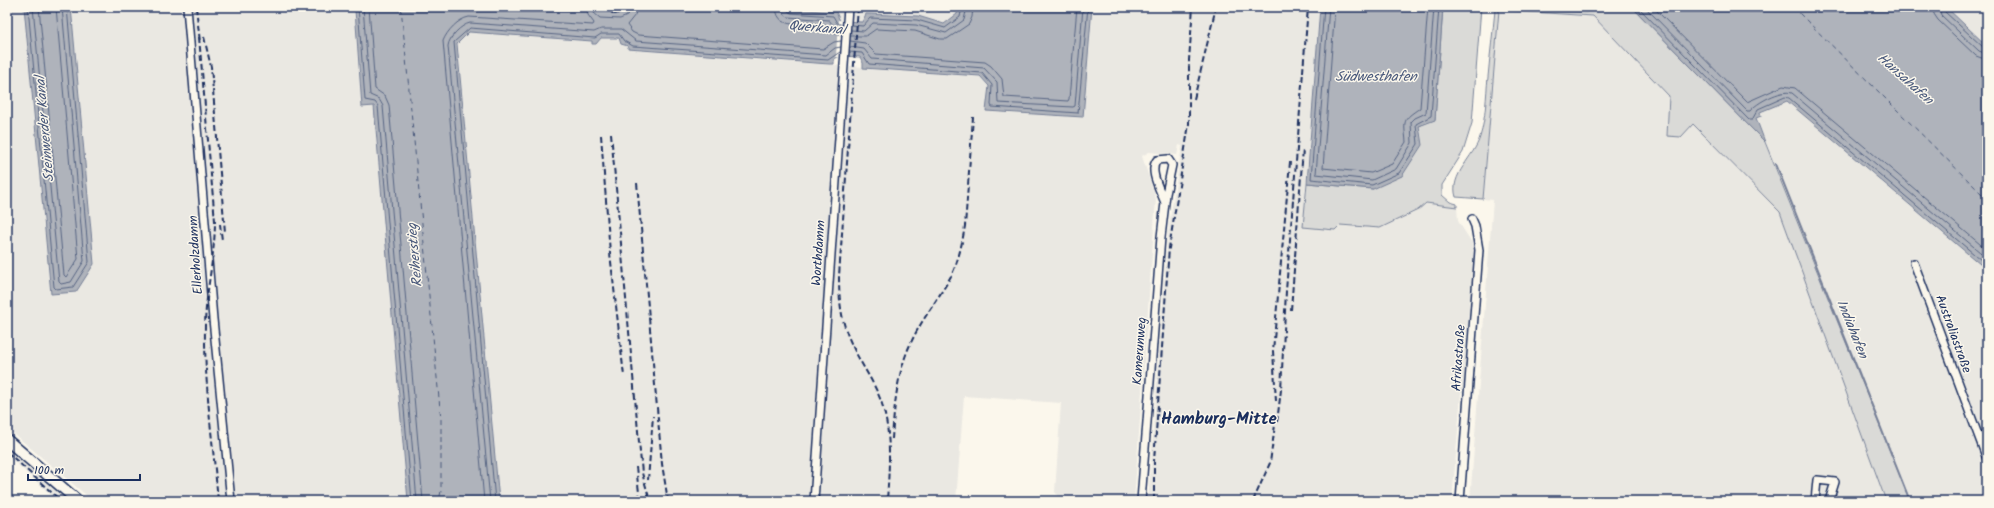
<svg xmlns="http://www.w3.org/2000/svg" width="1994" height="508" viewBox="0 0 1994 508" font-family="Kalam,sans-serif">
<style>
.built{fill:#eae8e2}
.green{fill:#dadad7;stroke:#7a849a}
.water{fill:#afb3bb;stroke:#747e96}
.pier{fill:#fbf7ec}
.lines{fill:none;stroke-linecap:round;stroke-linejoin:round}
.shore{stroke:#566483;stroke-width:1}
.stream{stroke:#747e96;stroke-width:2}
.ferry{stroke:#47577a;stroke-width:1;stroke-dasharray:5 4;stroke-linecap:butt}
.street-casing{stroke:#1b2f5e;stroke-width:10}
.secondary-casing{stroke:#1b2f5e;stroke-width:13}
.street{stroke:#fbf7ec;stroke-width:7}
.secondary{stroke:#fbf7ec;stroke-width:10}
.rail{stroke:#1b2f5e;stroke-width:2;stroke-dasharray:6 3;stroke-linecap:butt}
.labels{text-anchor:middle;dominant-baseline:central;stroke-width:3;stroke-linejoin:round;paint-order:stroke}
.street-label{font-size:13px;fill:#1b2f5e;stroke:#fbf7ec}
.water-label{font-size:14px;font-style:italic;fill:#47577a;stroke:#fbf7ec}
.district-label{font-size:17px;font-weight:bold;fill:#1b2f5e;stroke:#fbf7ec}
</style>
<rect width="100%" height="100%" fill="#fbf7ec"/>
<filter id="ink" filterUnits="userSpaceOnUse"><feTurbulence type="fractalNoise" baseFrequency=".025" numOctaves="2"/><feDisplacementMap in="SourceGraphic" scale="8" xChannelSelector="R" yChannelSelector="G"/><feConvolveMatrix kernelMatrix="1 2 1 2 8 2 1 2 1" color-interpolation-filters="sRGB"/></filter>
<g filter="url(#ink)">
<g class="built">
<path d="M7,7H24L51,294L94,263L71,7H353L355,9L362,106L374,105L408,501H93L7,428Z"/>
<path d="M759,7H958L957,14L944,24L918,16L866,14L862,22L840,21Z"/>
<path d="M1092,7H1320L1303,227L1340,225L1380,228L1418,210L1426,203L1457,207L1458,221L1474,246L1463,393H1461L1452,501H1148L1168,231L1182,146L1179,145L1177,155L1149,152L1142,156L1156,199L1134,501H1063L1055,492L1061,403L964,396L956,501H499L457,44L469,32L592,41L601,38H619L621,44L628,46L629,49L980,76L989,86L987,111L1083,117Z"/>
<path d="M1946,7H1987V46Z"/>
<path d="M1499,10L1593,16L1669,96L1667,136L1693,124L1780,212L1886,501H1470L1493,200L1483,199Z"/>
<path d="M1787,101L1987,270V501H1910L1756,118L1761,116L1760,112Z"/>
<path d="M7,449L57,491L66,501H58L7,455Z"/>
</g>
<g class="green">
<path d="M1443,7H1481L1472,123L1463,152L1442,185V195L1450,202L1457,204V207L1426,203L1418,210L1380,228L1340,225L1335,230L1303,227L1307,183L1373,189L1419,126L1435,119Z"/>
<path d="M1497,7L1587,12L1583,7H1632L1765,142L1910,501H1886L1780,212L1693,124L1681,137L1667,136L1669,96L1593,16L1499,10L1483,199L1456,197C1449,175 1474,157 1480,137C1486,118 1486,96 1488,77C1490,54 1493,32 1495,10Z"/>
</g>
<g class="water">
<path d="M24,7H71L94,264L76,292L51,294Z"/>
<path d="M353,7H601L604,10L619,11L623,7H759L836,12L840,21L862,22L866,14L918,16L944,24L957,14L958,7H1092L1083,117L986,111L989,86L980,76L863,68V63L860,57L840,56L834,59V64H829L628,49V46L621,44L619,38H601L596,44H592V41L469,32L457,44L499,501H408L374,106L362,107L355,10Z"/>
<path d="M1320,7H1443L1435,120L1419,126L1422,145L1402,176L1373,189L1307,183Z"/>
<path d="M1632,7H1946L1987,46V270L1787,101L1760,112L1761,116L1756,118L1765,142Z"/>
</g>
<path class="pier" d="M838,20L852,21L849,58L836,57Z"/>
<g class="lines">
<g class="shore">
<path d="M28,7L54,287L56,289L73,287L89,262L67,7"/>
<path d="M33,7L59,282L61,284L71,282L84,261L62,7"/>
<path d="M39,7L64,275L66,277L78,259L56,7"/>
<path d="M358,7L365,100L375,102L378,106L412,501"/>
<path d="M363,7L370,95L379,99L383,106L417,501"/>
<path d="M369,7L375,89L385,96L389,105L423,501"/>
<path d="M593,7L594,13L600,18L620,19L627,16L630,7"/>
<path d="M637,7L635,15L627,25L632,32L638,35L823,49L834,42L841,41"/>
<path d="M776,7C777,36 814,18 826,26C832,31 833,35 842,36"/>
<path d="M782,7L783,13L788,17L829,20L835,28L842,30"/>
<path d="M787,7L788,11L791,13L833,16L837,23L842,25"/>
<path d="M1324,7L1311,179L1372,185L1399,173L1418,144L1416,124L1431,116L1439,7"/>
<path d="M1329,7L1316,174L1372,180L1396,169L1412,143L1411,122L1415,118L1426,113L1434,7"/>
<path d="M1335,7L1323,168L1371,173L1392,164L1406,142C1404,120 1402,120 1420,108L1428,7"/>
<path d="M1638,7L1749,120H1752L1758,109L1785,97L1789,98L1987,265"/>
<path d="M1645,7L1747,111H1750C1756,103 1781,89 1792,93L1987,258"/>
<path d="M1653,7L1747,102L1783,86L1795,88L1987,250"/>
<path d="M1933,7L1934,14L1938,20L1976,56L1987,60"/>
<path d="M1939,7L1941,15L1979,51L1987,54"/>
<path d="M1944,7L1945,12L1983,47L1987,49"/>
<path d="M851,25L863,26L870,18L917,20L945,28L960,17L962,7"/>
<path d="M851,30L864,31L873,23L916,25L946,33L964,20L967,7"/>
<path d="M850,36H866L876,29L915,31L940,39H947L969,24L972,17L973,7"/>
<path d="M850,41L865,43L876,54L985,62L991,66L1002,79L1004,97L1068,101L1069,99L1077,7"/>
<path d="M850,47L864,49L872,59L984,68L997,82L998,103L1073,107L1075,106L1083,7"/>
<path d="M849,52L862,53L869,64L982,73L992,85L991,105L992,107L1078,113L1088,7"/>
<path d="M484,501L443,41C447,31 458,19 469,17L593,25L594,23L588,15L587,7"/>
<path d="M490,501L448,46C449,37 461,25 470,23L594,32L601,29H621L636,41L826,55L835,48L841,47"/>
<path d="M495,501L454,42L470,28L595,38L601,34H619L624,41L633,46L828,60L840,52"/>
</g>
<path class="stream" d="M1776,164L1910,501"/>
<g class="ferry">
<path d="M401,7L441,419V491L439,501"/>
<path d="M1793,7L1987,199"/>
</g>
<g class="street-casing">
<g id="street">
<path d="M187,7L213,319L231,501"/>
<path d="M615,10V7"/>
<path d="M1914,263L1987,459"/>
<path d="M814,501L848,7"/>
<path d="M1141,501L1161,237L1166,194L1172,165L1168,159L1157,160C1148,171 1161,191 1165,203"/>
<path d="M1460,501L1479,250L1475,226L1472,219"/>
<path d="M1815,501L1817,480L1835,482L1829,501"/>
</g>
</g>
<g class="secondary-casing">
<path id="secondary" d="M7,440L78,501"/>
</g>
<use href="#street" class="street"/>
<use href="#secondary" class="secondary"/>
<g class="rail">
<path d="M196,7L200,42"/>
<path d="M858,7L839,276C839,300 841,324 853,347C862,366 875,383 882,404C892,435 889,469 887,501"/>
<path d="M199,37L215,221C215,256 206,290 205,324C204,383 213,442 218,501"/>
<path d="M204,37L211,67L225,232"/>
<path d="M1194,99L1216,7"/>
<path d="M611,133L639,442L642,473L650,501"/>
<path d="M601,135L610,253L624,376"/>
<path d="M637,183L662,464L668,501"/>
<path d="M220,224L222,240"/>
<path d="M1291,310L1303,149"/>
<path d="M1276,401L1273,351L1290,162"/>
<path d="M1277,422L1281,390L1286,291L1308,7"/>
<path d="M892,439C894,408 897,375 909,347C920,321 938,300 951,276C959,260 962,243 965,226L973,117"/>
<path d="M7,452L61,501"/>
<path d="M636,467L640,501"/>
<path d="M648,480L653,416"/>
<path d="M1154,501V461L1169,248L1189,124V60L1193,7"/>
<path d="M1253,501L1270,463L1276,417"/>
</g>
</g>
</g>
<g class="labels">
<g class="street-label">
<text transform="translate(819 253) rotate(-86)">Worthdamm</text>
<text transform="translate(196 255) rotate(-94)">Ellerholzdamm</text>
<text transform="translate(1953 334) rotate(70)">Australiastraße</text>
<text transform="translate(1140 351) rotate(-86)">Kamerunweg</text>
<text transform="translate(1459 358) rotate(-86)">Afrikastraße</text>
</g>
<g class="water-label">
<text transform="translate(817 28) rotate(5)">Querkanal</text>
<text x="1376" y="77">Südwesthafen</text>
<text transform="translate(1905 79) rotate(42)">Hansahafen</text>
<text transform="translate(45 129) rotate(-95)">Steinwerder Kanal</text>
<text transform="translate(415 255) rotate(-95)">Reiherstieg</text>
<text transform="translate(1852 329) rotate(68)">Indiahafen</text>
</g>
<g class="district-label">
<text x="1219" y="419">Hamburg-Mitte</text>
</g>
</g>
<rect width="1994" height="508" fill="none" stroke="#fbf7ec" stroke-width="24"/>
<rect x="12" y="12" width="1970" height="484" fill="none" stroke="#1b2f5e" stroke-width="1.5" filter="url(#ink)"/>
<path d="M28 474v6h112v-6" fill="none" stroke="#1b2f5e" stroke-width="2"/>
<text x="34" y="474" font-size="12" fill="#1b2f5e" stroke="#fbf7ec" stroke-width="3" paint-order="stroke">100 m</text>
</svg>
